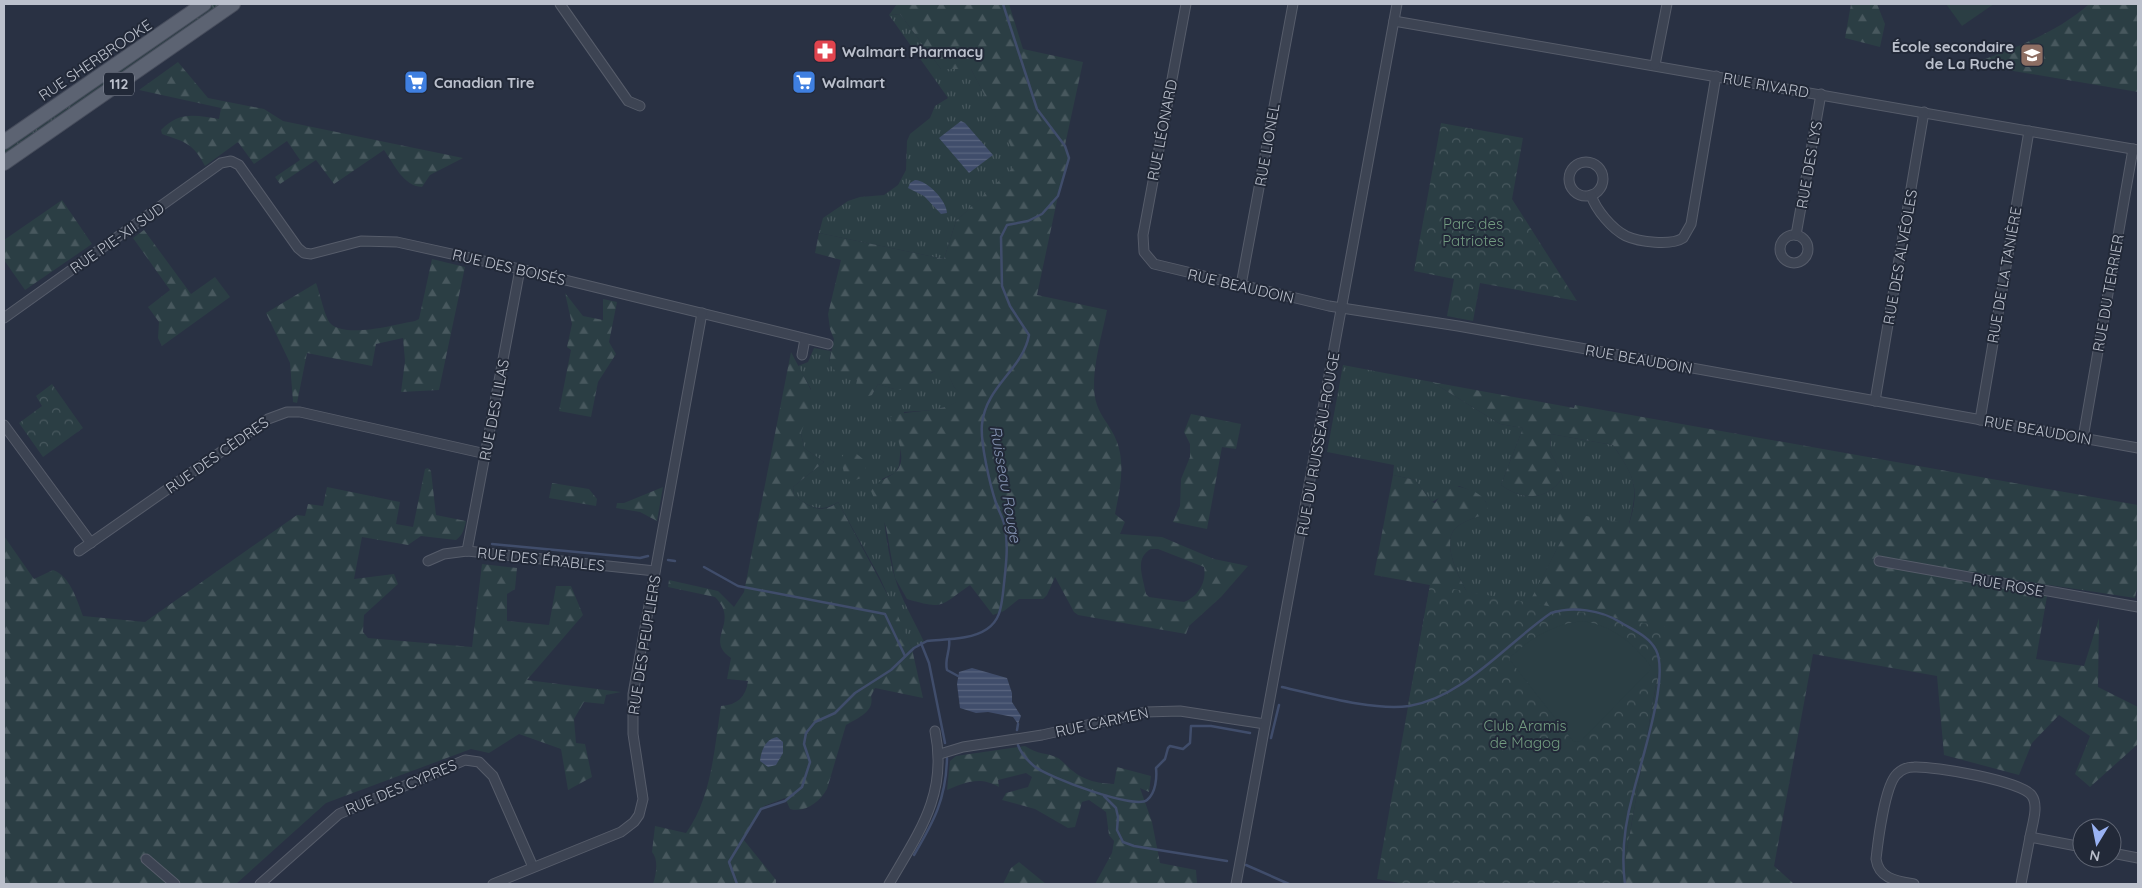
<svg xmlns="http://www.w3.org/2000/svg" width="2142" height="888" viewBox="0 0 2142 888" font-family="Quicksand,sans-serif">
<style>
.grass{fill:url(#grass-tufts)}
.forest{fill:url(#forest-firs);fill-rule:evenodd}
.park{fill:url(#park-crowns)}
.garden{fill:#2b3e44}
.water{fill:url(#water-rules)}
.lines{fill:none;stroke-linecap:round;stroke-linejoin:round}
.stream{stroke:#404d6b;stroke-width:2.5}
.minor-casing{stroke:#565c6a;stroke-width:11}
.primary-casing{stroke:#474d5c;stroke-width:16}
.minor{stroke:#3d4453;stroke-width:9}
.primary{stroke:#5c6372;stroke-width:14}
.labels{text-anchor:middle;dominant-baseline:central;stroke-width:4;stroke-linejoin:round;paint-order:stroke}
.shield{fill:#222938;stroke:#8d93a0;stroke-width:1}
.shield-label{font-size:14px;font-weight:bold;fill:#bbc0cc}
.poi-label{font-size:15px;font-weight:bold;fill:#bbc0cc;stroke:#222938;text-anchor:start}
.street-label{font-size:15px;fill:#bbc0cc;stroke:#222938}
.park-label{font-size:15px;fill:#739c81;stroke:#222938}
.water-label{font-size:16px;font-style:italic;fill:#8493b2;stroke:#222938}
</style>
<defs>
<pattern id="grass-tufts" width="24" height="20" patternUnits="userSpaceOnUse" patternTransform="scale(1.25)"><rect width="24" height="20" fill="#2b3e44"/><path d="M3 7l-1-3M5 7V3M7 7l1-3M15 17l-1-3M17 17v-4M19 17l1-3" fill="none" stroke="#48585e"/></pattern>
<pattern id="forest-firs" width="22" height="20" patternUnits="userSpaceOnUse" patternTransform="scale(1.25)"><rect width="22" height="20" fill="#2b3e44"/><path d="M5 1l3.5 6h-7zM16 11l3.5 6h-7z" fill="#48585e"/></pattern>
<pattern id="park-crowns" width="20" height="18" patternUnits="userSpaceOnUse" patternTransform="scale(1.25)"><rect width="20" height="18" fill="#2b3e44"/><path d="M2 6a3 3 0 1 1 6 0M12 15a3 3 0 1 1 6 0" fill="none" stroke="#48585e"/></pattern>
<pattern id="water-rules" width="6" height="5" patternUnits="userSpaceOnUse" patternTransform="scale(1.25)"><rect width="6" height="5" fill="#404d6b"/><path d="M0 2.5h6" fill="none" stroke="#5a657f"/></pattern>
</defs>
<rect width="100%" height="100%" fill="#293143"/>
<g class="grass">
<path d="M213,4H224L4,157V150Z"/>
<path d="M900,14L941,69H971L1020,162L956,221L944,259L819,233L823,218L848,201L860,197L884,195L898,185L906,170L907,141L910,134L930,118L935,106L948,98L889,15Z"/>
<path d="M814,348L831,351L829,363L857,380L872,395L878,384L894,389L938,370L948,373L954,387L964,396C949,412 924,410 904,412L899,466L895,473L882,479C882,512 886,546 895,578C901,599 915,622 924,642L912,649L880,578L838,502C822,513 809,508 794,495L793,487L824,462L804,448L801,433L811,389L798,366L808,362Z"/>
<path d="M1343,365L1432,382L1500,424L1523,428L1501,485C1523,501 1548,501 1563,477L1550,451L1551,434L1613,445C1635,478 1639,484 1629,524L1562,539L1529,604L1467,592C1459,577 1439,540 1458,526C1466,520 1478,517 1487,512L1486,502L1472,491L1459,486L1432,502L1415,480L1393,475L1394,465L1327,452Z"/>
</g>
<g class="forest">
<path d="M897,4H1009L1023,49L1083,62L1065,145L1069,158L1058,196L1037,295L1107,310C1102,336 1088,380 1097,405C1101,416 1109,425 1114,435C1127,461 1120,488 1115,514L1125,522L1120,534L1162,537L1214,559L1248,566L1221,597L1189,626L1186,634L1078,615L1074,612L1055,577L1047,595L1043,599H1019L1004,611L993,615L970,585C940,606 944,610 907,599L895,578L886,527L871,491C876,481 884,480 893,474C911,462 895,433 890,417C913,408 946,415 963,396L954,387L948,374C924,366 932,379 917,387C905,394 890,388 878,384L872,395L860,399L854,395L857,380L836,372L829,363L834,339L830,329L828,314L841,260L815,253L819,233L944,259L956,221L1019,162L971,69H941L900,14L889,15ZM1151,549H1158L1204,567C1207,582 1198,597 1184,602L1149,597L1146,594C1143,577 1134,558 1151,549Z"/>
<path d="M1851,4H1877L1885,24L1880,47L1845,38Z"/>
<path d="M2089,4H2138V92L1972,64C2012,49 2057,33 2089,4Z"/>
<path d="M178,62L208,98L264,109L283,121L463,158L430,175L422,187C403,186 394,164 384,150L334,184L316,160L280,184L275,177L300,160L287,141L254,164L238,142L205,166C193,143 185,142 162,134L161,130C179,111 195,115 219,119L221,108L139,90Z"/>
<path d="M62,200L92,244L25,290L4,260V240Z"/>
<path d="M144,230L191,294L215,277L230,297L162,346L158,338L159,322L148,307L170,290L133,238Z"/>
<path d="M432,259L465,267L439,390L401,392L405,361L403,338L376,344L372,366L307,353L297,403L293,402L290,363L266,313L316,283C320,294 323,309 328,320C339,341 396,324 415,321L419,319Z"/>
<path d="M565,293L583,316L603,320V299L617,302L609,342L616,354L598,382L591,417L559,411L571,350L567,347L572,324Z"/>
<path d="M791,352L811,390L813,400L801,433L804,448L824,462L793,487L794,495C808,507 822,515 838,502L895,609L912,649L923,698L875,688L871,696C875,712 857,718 846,725L827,789C820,802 805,813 790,809L785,798L764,806L743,839L776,880V884H653C656,875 659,860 652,852L655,826L686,833C712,797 714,749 721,706C737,705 746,697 748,681L727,679L731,658C703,639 741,623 715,597L668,587L669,580L718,591L734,607L744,592Z"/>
<path d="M1432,382L1574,408L1575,405L2138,505V583L2135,598L2049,585L2036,659L2084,666L2099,618L2098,687L2138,707V744L2090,787L2075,774L2090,736L2059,715L2032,743L2019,775L1944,755L1937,676L1813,654L1774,866L1794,884H1621L1658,674L1408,705L1430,585L1374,575L1393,475L1415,480L1432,502L1435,503L1448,485C1463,487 1491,492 1487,513C1478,517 1466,520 1458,526C1439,540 1459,577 1467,592L1529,603L1562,539L1554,510L1629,524C1641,487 1633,475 1613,445L1551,434L1550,451L1563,477C1548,501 1523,501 1501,485L1523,428L1500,424Z"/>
<path d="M1191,414L1241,424L1236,449L1222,447L1207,529L1173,522L1180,506L1181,479L1190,457V444L1184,432Z"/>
<path d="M853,451L863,459L866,470L861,478L850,482L845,478L841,459L845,452Z"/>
<path d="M428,468L431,471L436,515L466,521C464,529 463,535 456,540L421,536L408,545L362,537L354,579L394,574L398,584L364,615L363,632L368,638L472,647L482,564L517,568L515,589L507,594V621L549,625L556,586H571L583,615L527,680L621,692L606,695L604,704L584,702L574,719L576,743L585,744L592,777L568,790L561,749L519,734L489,753L471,749L326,803L236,884H4V536L34,579L53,570C70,576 77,600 83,616L145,622L297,515L305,516L308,504L323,506L327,487L400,502L396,524L413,527L425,469Z"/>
<path d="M552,483L589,489L597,499L596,506L549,498Z"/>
<path d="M663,487L657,521L640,512L616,508L617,503H624Z"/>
<path d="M1025,746C1038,755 1046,752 1058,758C1063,761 1067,767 1073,771C1083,780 1100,784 1114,784L1117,767L1151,776L1149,792L1140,788L1152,822L1160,863L1196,870L1197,883L1095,884L1112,853L1114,841L1109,835L1106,812L1089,800L1082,802L1075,827L1068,828L1035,809L1002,800L1006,793L1028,787L1032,777L1026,773L998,780L999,787C980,776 966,782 947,790L950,761L956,756Z"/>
<path d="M1019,862L1046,884H1003L1011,868Z"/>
</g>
<g class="park">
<path d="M1441,123L1523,138L1512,199L1577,301L1480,283L1473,321L1447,316L1454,279L1414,271Z"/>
<path d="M52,384L83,428L43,457L19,423L42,406L36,396Z"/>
<path d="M1430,585L1666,627L1621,884H1405L1377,879Z"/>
</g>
<g class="garden">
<path d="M1946,4H1994L1962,26Z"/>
<path d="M1581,621C1611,624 1636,645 1652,668L1580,742L1573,741L1509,659C1529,638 1553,625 1581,621Z"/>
</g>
<g class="water">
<path d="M961,121L965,123L993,155L969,173L939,138Z"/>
<path d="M915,180C927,180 947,201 947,213L941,214L924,196L908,188L910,183Z"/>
<path d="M972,668L1007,678L1012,693V702L1021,716L1018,724L1013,717L988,712L976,713L960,708L957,684L959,672Z"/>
<path d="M777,737L783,742V753L776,765L768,767L760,761C761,750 766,739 777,737Z"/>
</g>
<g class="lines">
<g class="stream">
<path d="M492,544L640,558L648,556"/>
<path d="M668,560L675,561"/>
<path d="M704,567L738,586L885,614L905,656"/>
<path d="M949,639C951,650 944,659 947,670L958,676"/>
<path d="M921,643L929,663L945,743"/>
<path d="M1282,687C1318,695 1373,711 1409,706C1464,697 1507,643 1551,613C1573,606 1601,610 1620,622C1633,630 1649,636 1656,650C1670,677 1640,764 1633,794C1625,823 1621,855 1625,884"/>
<path d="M1017,730L1018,724"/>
<path d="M1271,738L1279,705"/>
<path d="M1018,745C1021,754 1027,760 1034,766C1047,777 1135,810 1147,800C1156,793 1157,777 1156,768L1165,759L1168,748L1170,746L1183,749L1190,743L1191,726H1211L1250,733"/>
<path d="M1104,796L1116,808L1118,817L1117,830L1123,842L1134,846L1227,861"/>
<path d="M914,855C934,821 946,799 947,758"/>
<path d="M1246,865L1289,884"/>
<path d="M737,884L729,862L761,809L785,801L802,787L810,762L804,744L806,733L815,722L835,713L855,693L891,670L914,648L927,641C945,639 971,640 987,629C1000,620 1001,608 1003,593C1005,572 1009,549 1005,528C1004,519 999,512 996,503C990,485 980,442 982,424C986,386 1023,369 1029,335L1010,306L1002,286L1001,237L1007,225L1028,221L1042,214L1058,196L1069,158L1065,146L1037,109L1003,4"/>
</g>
<g class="minor-casing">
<g id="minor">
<path d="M560,4L628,101L640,106"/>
<path d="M1186,4L1143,235L1144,252L1154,264L1329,306L1458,326L2138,448"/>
<path d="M1394,21L2138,150"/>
<path d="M1655,65L1667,4"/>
<circle cx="1586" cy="179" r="17"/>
<path d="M1591,195C1596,210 1612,229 1626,236C1639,242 1671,246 1683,238L1691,224L1716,76"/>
<circle cx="1794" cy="249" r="14"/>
<path d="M1796,235L1821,94"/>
<path d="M1241,285L1293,4"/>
<path d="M4,318L221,163L231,161L239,165L298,248L304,253L311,254L361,241L397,242L520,269L828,344"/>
<path d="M802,355L805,339"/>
<path d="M1875,401L1924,112"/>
<path d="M1980,420L2029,131"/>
<path d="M4,425L91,543"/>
<path d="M2083,438L2133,149"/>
<path d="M79,551L268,419L287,412H300L486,454"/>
<path d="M467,551L520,269"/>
<path d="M428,561L444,554L467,551L655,571"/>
<path d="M1879,561L2138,607"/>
<path d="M940,754L963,747L1042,735L1145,712L1180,711L1265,724"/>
<path d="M2112,853L2138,858"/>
<path d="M146,859L175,884"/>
<path d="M260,884L339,814L465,760L479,762L493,776L533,867"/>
<path d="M493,884L621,832L634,822L639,815L643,799L633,734V694L702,313"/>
<path d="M889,884C919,832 948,794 935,731"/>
<path d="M1236,884L1397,4"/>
<path d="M1914,884C1897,881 1879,879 1876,859C1878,841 1885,785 1897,774C1902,769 1908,767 1914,767C1934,766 2023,781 2032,796C2039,806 2032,825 2030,837"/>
<path d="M2021,884L2030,837L2082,847"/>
</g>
</g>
<g class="primary-casing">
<g id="primary">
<path d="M4,142L204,4"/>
<path d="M4,163L233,4"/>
</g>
</g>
<use href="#minor" class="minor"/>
<use href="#primary" class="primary"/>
</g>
<defs>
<g id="pharmacy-square" transform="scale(1.25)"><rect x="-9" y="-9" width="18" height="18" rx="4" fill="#e0444e" stroke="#222938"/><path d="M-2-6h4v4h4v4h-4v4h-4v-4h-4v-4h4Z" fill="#fff"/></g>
<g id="school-square" transform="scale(1.25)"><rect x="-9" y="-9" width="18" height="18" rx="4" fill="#8d6e63" stroke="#222938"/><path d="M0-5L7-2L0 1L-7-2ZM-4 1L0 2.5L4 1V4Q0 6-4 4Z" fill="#fff"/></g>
<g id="supermarket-square" transform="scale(1.25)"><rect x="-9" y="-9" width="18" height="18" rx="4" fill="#3f7fe0" stroke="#222938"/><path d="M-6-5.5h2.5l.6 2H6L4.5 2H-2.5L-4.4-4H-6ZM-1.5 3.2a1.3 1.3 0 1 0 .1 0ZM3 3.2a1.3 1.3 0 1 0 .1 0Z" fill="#fff"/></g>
</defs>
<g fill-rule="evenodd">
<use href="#pharmacy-square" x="825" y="51"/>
<use href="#school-square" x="2032" y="55"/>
<use href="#supermarket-square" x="416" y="82"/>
<use href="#supermarket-square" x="804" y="82"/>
</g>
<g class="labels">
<rect class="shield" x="104" y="72.5" width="30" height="23" rx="4"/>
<g class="shield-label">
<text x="119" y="84">112</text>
</g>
<g class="poi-label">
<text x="2014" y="46" text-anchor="end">École secondaire<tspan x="2014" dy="17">de La Ruche</tspan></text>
<text x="842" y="51">Walmart Pharmacy</text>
<text x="434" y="82">Canadian Tire</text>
<text x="822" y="82">Walmart</text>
</g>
<g class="street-label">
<text transform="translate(95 60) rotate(-34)">RUE SHERBROOKE</text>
<text transform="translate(1766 85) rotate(10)">RUE RIVARD</text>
<text transform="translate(1162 130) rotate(-79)">RUE LÉONARD</text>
<text transform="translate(1267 145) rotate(-80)">RUE LIONEL</text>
<text transform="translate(1809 165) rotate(-80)">RUE DES LYS</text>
<text transform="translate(117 238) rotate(-35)">RUE PIE-XII SUD</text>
<text transform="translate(1900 257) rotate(-80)">RUE DES ALVÉOLES</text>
<text transform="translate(509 267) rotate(13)">RUE DES BOISÉS</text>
<text transform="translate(2004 275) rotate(-80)">RUE DE LA TANIÈRE</text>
<text transform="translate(1241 286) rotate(13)">RUE BEAUDOIN</text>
<text transform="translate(2108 293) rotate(-80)">RUE DU TERRIER</text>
<text transform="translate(1639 359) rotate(10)">RUE BEAUDOIN</text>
<text transform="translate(494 410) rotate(-79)">RUE DES LILAS</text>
<text transform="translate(2038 430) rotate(10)">RUE BEAUDOIN</text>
<text transform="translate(1318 444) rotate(-80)">RUE DU RUISSEAU-ROUGE</text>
<text transform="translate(217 455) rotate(-35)">RUE DES CÈDRES</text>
<text transform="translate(541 559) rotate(6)">RUE DES ÉRABLES</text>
<text transform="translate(2008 585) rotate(10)">RUE ROSE</text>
<text transform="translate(644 645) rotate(-81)">RUE DES PEUPLIERS</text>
<text transform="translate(1102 722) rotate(-12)">RUE CARMEN</text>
<text transform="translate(401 787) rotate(-23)">RUE DES CYPRES</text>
</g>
<g class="park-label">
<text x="1473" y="223">Parc des<tspan x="1473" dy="17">Patriotes</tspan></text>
<text x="1525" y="725">Club Aramis<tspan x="1525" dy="17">de Magog</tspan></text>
</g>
<g class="water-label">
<text transform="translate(1006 484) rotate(80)">Ruisseau Rouge</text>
</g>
</g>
<rect width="2142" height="888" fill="none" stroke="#bbc0cc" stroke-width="10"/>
<g transform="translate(2097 843) rotate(190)"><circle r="24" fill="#222938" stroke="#5f6573"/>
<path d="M0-4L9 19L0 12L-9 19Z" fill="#99b2f3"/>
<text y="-8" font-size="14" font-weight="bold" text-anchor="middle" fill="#bbc0cc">N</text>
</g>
</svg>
